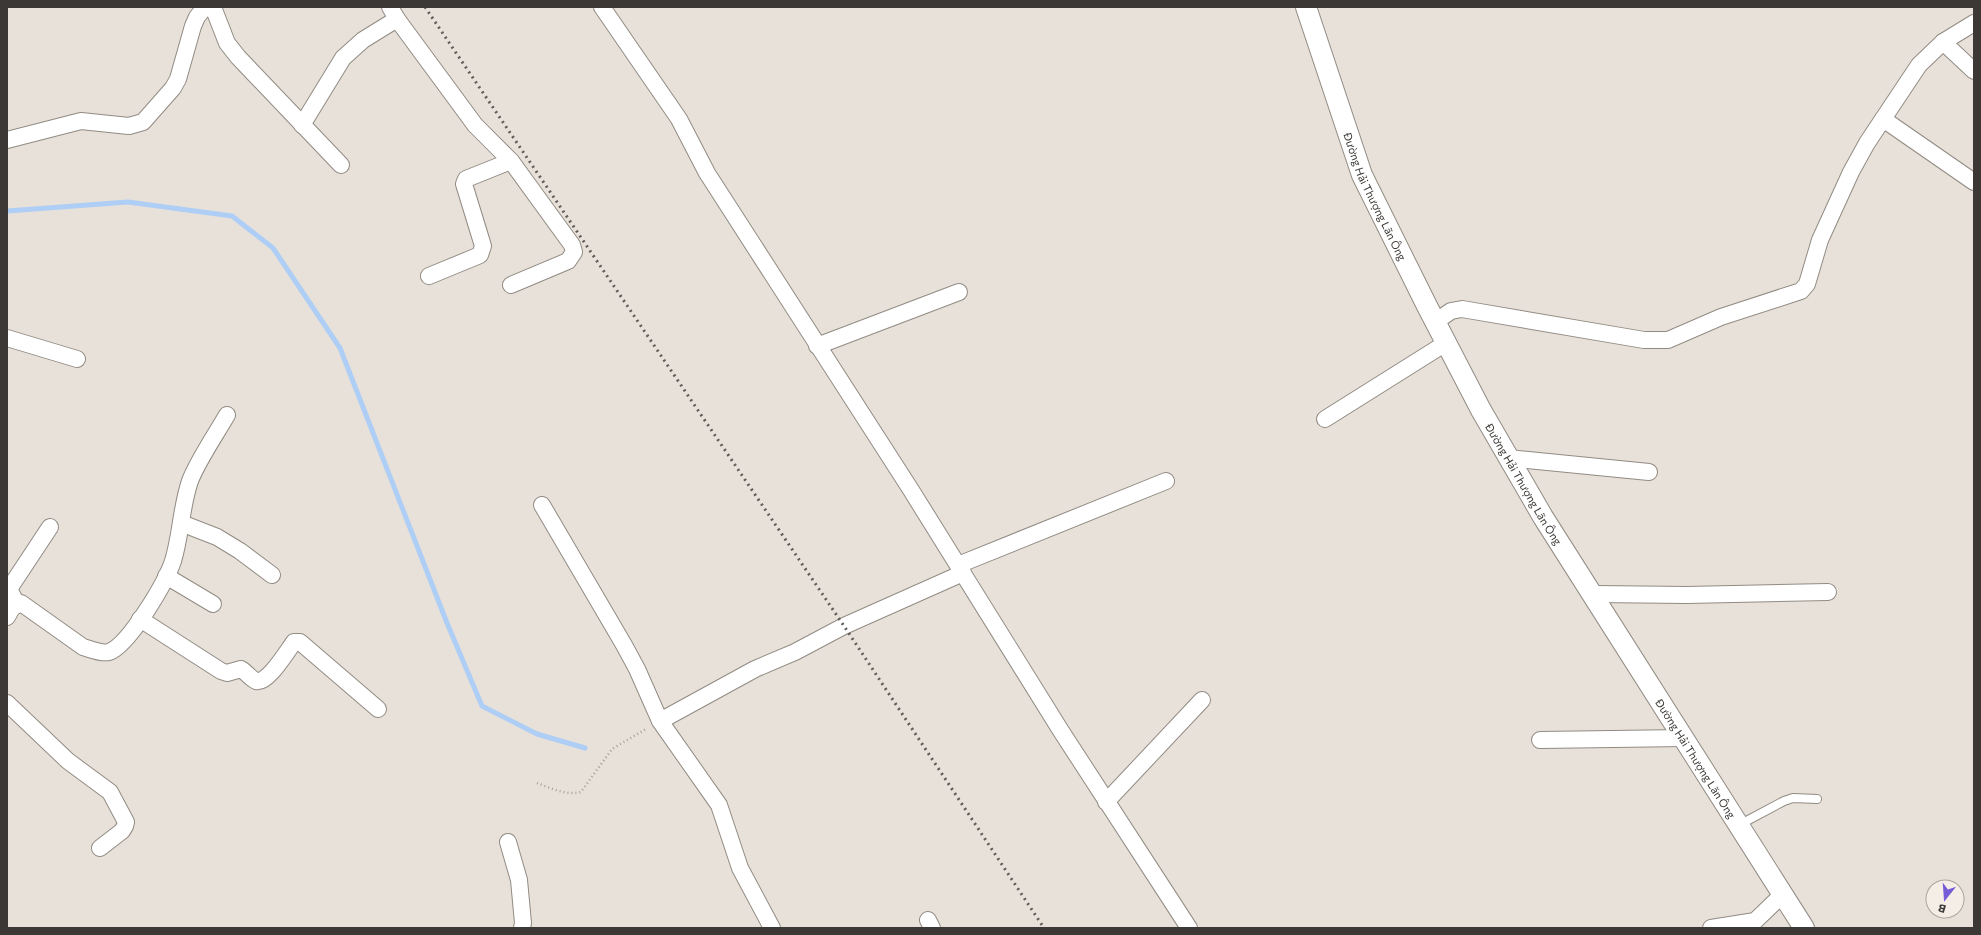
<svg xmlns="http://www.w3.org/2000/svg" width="1981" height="935" viewBox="0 0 1981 935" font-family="Commissioner,sans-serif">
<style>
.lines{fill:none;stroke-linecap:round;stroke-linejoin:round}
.stream{stroke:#aecef6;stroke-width:5}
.service-casing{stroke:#918b83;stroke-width:10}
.minor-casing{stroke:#918b83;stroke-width:18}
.tertiary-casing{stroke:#918b83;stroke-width:22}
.path{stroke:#a8a29c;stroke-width:2.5;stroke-dasharray:1 3;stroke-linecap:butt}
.service{stroke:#fff;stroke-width:8}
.minor{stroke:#fff;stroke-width:16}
.tertiary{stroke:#fff;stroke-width:20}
.rail{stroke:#615d59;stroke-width:3;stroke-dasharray:2 4;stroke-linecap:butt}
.labels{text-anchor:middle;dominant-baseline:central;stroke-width:3;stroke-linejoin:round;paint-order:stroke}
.street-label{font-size:11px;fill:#3b3835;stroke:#f5eee6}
</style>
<rect width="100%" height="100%" fill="#e8e1d9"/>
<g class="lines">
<path class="stream" d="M7,211L128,202L232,216L273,248L340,348L447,623L482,706L537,734L585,748"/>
<g class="service-casing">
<path id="service" d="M1739,825L1784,801L1793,798L1817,799"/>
</g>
<g class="minor-casing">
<g id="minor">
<path d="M213,7L227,43L238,57L341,165"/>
<path d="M602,7L679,119L707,173L911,490L1061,731L1189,928"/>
<path d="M397,19L475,125L511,161L572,245L574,252L568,261L511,285"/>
<path d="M1943,42L1974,71"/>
<path d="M1883,119L1974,182"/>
<path d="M302,125L343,58L363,40L397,19L390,7"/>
<path d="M7,140L81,121L129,126L143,122L173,88L178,79L193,26L197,17L205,7"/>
<path d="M429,276L480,255L483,246L464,184L466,179L511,161"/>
<path d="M1435,322L1451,311L1462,309L1644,340H1668L1721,317L1801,291L1807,284L1820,240L1851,172L1867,143L1919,65L1943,42L1974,23"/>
<path d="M7,338L77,359"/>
<path d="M817,346L959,292"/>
<path d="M1325,419L1446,343"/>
<path d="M1508,458L1649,472"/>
<path d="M542,505L624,645L637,669L660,721L719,805L740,868L772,928"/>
<path d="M181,523L217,537L240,551L272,575"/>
<path d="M958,565L1166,481"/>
<path d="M166,576L213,604"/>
<path d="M1593,594L1687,595L1828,592"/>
<path d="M17,604L10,591L11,586L50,527"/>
<path d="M7,617L12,608L21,603L83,647C90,649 101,654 109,652C129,645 166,582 173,561C181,535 181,507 190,481C197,462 216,434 227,415"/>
<path d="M140,619L221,671L227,673L241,669C246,672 251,679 256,681C267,685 288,650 294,642H300L378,709"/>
<path d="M7,703L68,761L110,792L126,822L125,826L122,831L100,848"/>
<path d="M660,721L755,669L795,652L844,626L963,573"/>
<path d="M1540,740L1685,738"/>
<path d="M1106,802L1202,700"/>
<path d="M508,842L519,880L523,923L522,928"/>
<path d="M928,920L932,928"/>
<path d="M1711,928L1755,921L1783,894"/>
</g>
</g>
<g class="tertiary-casing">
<g id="tertiary">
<path id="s1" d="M1306,7L1362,175L1427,306L1481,410L1543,517L1804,928"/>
</g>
</g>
<path class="path" d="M537,783C551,788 566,796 581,792L612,749L646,729"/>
<use href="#service" class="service"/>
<use href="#minor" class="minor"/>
<use href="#tertiary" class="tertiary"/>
<path class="rail" d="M425,7L844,626L1044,928"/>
</g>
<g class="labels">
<g class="street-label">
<text stroke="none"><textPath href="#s1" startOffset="202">Đường Hải Thượng Lãn Ông</textPath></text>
<text stroke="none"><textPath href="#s1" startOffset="526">Đường Hải Thượng Lãn Ông</textPath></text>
<text stroke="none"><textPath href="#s1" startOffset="850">Đường Hải Thượng Lãn Ông</textPath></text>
</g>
</g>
<rect width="1981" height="935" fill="none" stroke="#3b3835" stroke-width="16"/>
<g transform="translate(1945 899) rotate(197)"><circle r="19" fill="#f5eee6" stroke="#aba59f"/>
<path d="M0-3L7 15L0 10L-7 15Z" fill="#745dd7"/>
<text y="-6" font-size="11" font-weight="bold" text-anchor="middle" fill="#3b3835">B</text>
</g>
</svg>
